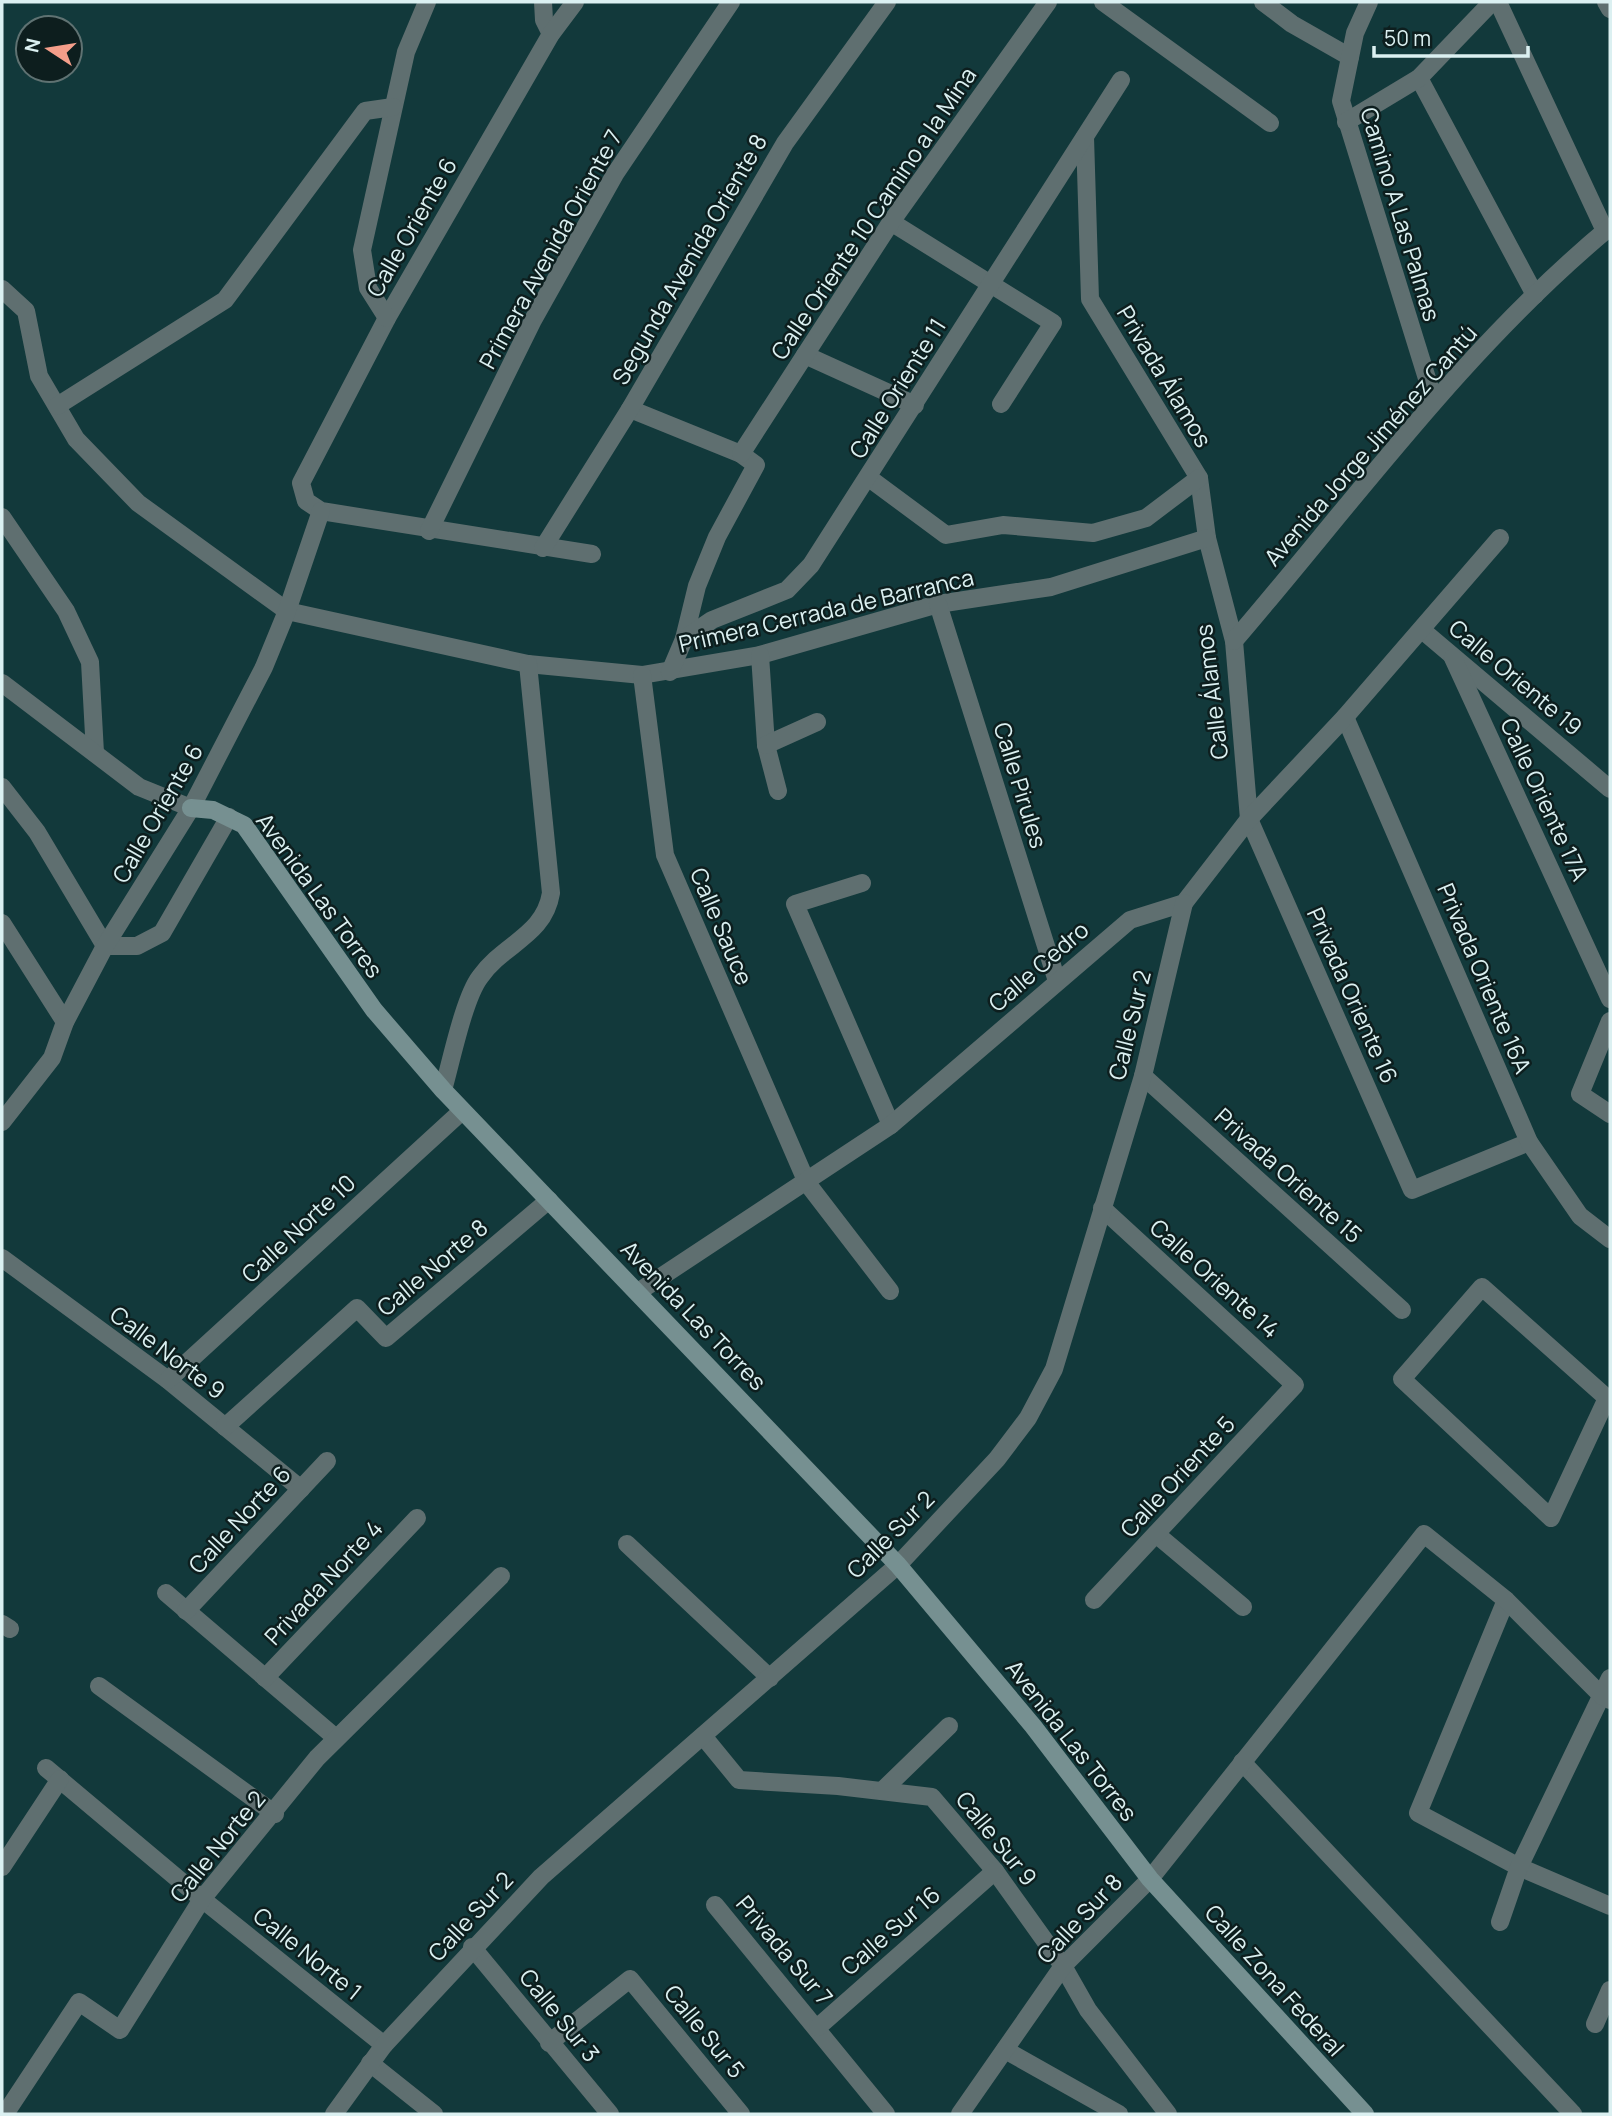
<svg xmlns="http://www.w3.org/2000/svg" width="1612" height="2116" viewBox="0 0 1612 2116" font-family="Manrope,sans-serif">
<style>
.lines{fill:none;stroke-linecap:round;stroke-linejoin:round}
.street{stroke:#5f6f70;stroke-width:18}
.secondary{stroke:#769091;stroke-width:18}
.labels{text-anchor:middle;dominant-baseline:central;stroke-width:5;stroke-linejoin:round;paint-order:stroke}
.street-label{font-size:23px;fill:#dbf0f1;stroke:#0d1e1e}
</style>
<rect width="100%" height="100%" fill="#12393b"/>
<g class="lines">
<g class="street">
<path d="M543,2L544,20L551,34"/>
<path d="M575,2L551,34L387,318L301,483L306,501L321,511L592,554"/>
<path d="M1103,2L1270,123"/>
<path d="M1263,2L1292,24L1350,57"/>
<path d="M1369,2L1355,33L1341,101L1434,401"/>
<path d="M1498,2L1605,231"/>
<path d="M1606,2L1610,9"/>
<path d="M1419,78L1535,295"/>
<path d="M1346,122L1419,78L1492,2"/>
<path d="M1085,137L1090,299L1199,478L1207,538L1234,641L1249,819L1412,1190L1529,1142"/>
<path d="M891,222L1053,323L1001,404"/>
<path d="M2,289L26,311L39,376L76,439L138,503L287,611L528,664L642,675L760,655L938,604L1051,587L1207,538"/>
<path d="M387,318L368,288L362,250L406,52L427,2"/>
<path d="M805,355L915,405"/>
<path d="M57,406L225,300L365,111L393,107"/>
<path d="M630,409L741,454L756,465L717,537L697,586L684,639"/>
<path d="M741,454L891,222L1048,2"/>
<path d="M869,478L946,535L1003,525L1093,533L1146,518L1199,478"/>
<path d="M2,517L66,611L90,662L95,753"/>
<path d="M429,531L533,320L615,174L731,2"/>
<path d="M543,548L630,409L785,143L887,2"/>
<path d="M938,604L1057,981"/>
<path d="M1422,630L1610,789"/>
<path d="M1234,641C1355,500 1466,346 1610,227"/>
<path d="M760,655L766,745L778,791"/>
<path d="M1453,658L1610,999"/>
<path d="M670,672L684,639L712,620L787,590L811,565L1121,80"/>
<path d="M642,675L665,855L807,1183L890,1291"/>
<path d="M2,683L139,787L191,808"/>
<path d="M1345,717L1529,1142L1580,1216L1610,1239"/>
<path d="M766,745L817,722"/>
<path d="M2,787L37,832L105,946H137L162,933L229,817"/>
<path d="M862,883L795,904L891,1125"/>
<path d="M2,923L65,1022"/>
<path d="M1610,1021L1580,1094L1610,1114"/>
<path d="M1143,1076L1402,1310"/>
<path d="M443,1090C451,1062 464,998 480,977C504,943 544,936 551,893L528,664"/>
<path d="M2,1122L52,1058L65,1022L105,946L191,808L264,667L287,611L321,511"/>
<path d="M2,1258L168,1380L301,1489"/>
<path d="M638,1292L891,1125L1130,920L1184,903L1249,819L1345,717L1500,538"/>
<path d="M168,1380L462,1111"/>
<path d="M1607,1398L1551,1518L1402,1379L1482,1287L1607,1398L1610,1401"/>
<path d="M225,1427L357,1308L386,1338L549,1200"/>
<path d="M1156,1534L1243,1607"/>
<path d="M627,1544L770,1678"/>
<path d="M166,1593L336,1738"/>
<path d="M1094,1600L1295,1385L1102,1208"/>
<path d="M1506,1600L1418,1813L1519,1867L1610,1906"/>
<path d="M186,1611L327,1461"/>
<path d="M2,1624L10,1629"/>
<path d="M265,1678L417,1518"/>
<path d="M99,1686L275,1814"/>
<path d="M703,1736L739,1780L838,1786L932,1797L995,1871L1063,1966L1088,2010L1168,2114"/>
<path d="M1242,1762L1573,2114"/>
<path d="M46,1768L202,1899L384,2045"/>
<path d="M882,1791L949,1726"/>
<path d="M2,1867L60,1779"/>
<path d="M715,1905L886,2114"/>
<path d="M1500,1922L1519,1867L1610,1678"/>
<path d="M472,1947L610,2114"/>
<path d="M1595,2024L1610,1990"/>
<path d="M818,2027L995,1871"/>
<path d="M549,2043L630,1979L741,2114"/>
<path d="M1005,2050L1119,2114"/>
<path d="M370,2063L434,2114"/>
<path d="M5,2114L79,2002L120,2030L202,1899L317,1758L501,1576"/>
<path d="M334,2114L384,2045L541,1877L898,1565L997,1459L1028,1418L1054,1369L1143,1076L1184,903"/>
<path d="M960,2114L1063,1966L1150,1879L1424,1534L1506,1600L1602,1696L1610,1700"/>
</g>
<path class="secondary" d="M191,808L213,810L244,825L374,1010L443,1090L898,1565L1033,1726L1150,1879L1365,2114"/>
</g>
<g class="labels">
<g class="street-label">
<text transform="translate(873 213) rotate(-56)">Calle Oriente 10 Camino a la Mina</text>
<text transform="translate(1401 214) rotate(73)">Camino A Las Palmas</text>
<text transform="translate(411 227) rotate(-60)">Calle Oriente 6</text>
<text transform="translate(550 249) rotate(-61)">Primera Avenida Oriente 7</text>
<text transform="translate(689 259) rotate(-60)">Segunda Avenida Oriente 8</text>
<text transform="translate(1165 376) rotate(59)">Privada Álamos</text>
<text transform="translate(897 388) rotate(-58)">Calle Oriente 11</text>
<text transform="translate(1370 445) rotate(-49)">Avenida Jorge Jiménez Cantú</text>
<text transform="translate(826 610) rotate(-13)">Primera Cerrada de Barranca</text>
<text transform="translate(1516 677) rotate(40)">Calle Oriente 19</text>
<text transform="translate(1211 692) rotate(-97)">Calle Álamos</text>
<text transform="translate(1021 785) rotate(73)">Calle Pirules</text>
<text transform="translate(1545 799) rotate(65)">Calle Oriente 17A</text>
<text transform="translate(157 813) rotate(-60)">Calle Oriente 6</text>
<text transform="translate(320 895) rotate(54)">Avenida Las Torres</text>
<text transform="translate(722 926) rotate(67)">Calle Sauce</text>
<text transform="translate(1038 966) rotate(-41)">Calle Cedro</text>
<text transform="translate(1485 978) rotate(67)">Privada Oriente 16A</text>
<text transform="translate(1353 995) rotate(66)">Privada Oriente 16</text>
<text transform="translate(1129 1025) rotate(-76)">Calle Sur 2</text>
<text transform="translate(1289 1175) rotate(42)">Privada Oriente 15</text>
<text transform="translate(298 1228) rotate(-43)">Calle Norte 10</text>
<text transform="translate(432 1267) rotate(-40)">Calle Norte 8</text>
<text transform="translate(1215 1278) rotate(42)">Calle Oriente 14</text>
<text transform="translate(694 1315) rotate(46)">Avenida Las Torres</text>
<text transform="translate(168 1352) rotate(37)">Calle Norte 9</text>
<text transform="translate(1177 1476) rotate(-47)">Calle Oriente 5</text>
<text transform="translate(239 1519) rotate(-47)">Calle Norte 6</text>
<text transform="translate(890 1534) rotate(-45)">Calle Sur 2</text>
<text transform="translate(323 1582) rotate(-47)">Privada Norte 4</text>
<text transform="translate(1072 1740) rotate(52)">Avenida Las Torres</text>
<text transform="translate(997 1838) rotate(51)">Calle Sur 9</text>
<text transform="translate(217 1846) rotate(-51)">Calle Norte 2</text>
<text transform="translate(470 1916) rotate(-47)">Calle Sur 2</text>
<text transform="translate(1079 1918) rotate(-47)">Calle Sur 8</text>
<text transform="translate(890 1930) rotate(-41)">Calle Sur 16</text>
<text transform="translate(785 1950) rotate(50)">Privada Sur 7</text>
<text transform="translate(308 1953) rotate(39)">Calle Norte 1</text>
<text transform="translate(1275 1980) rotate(48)">Calle Zona Federal</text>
<text transform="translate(560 2015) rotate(51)">Calle Sur 3</text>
<text transform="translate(705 2031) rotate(51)">Calle Sur 5</text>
</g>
</g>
<rect width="1612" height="2116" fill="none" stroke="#dbf0f1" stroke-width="7"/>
<g transform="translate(49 49) rotate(282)"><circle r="33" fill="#0d1e1e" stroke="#5f7272" stroke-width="2"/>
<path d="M0-5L12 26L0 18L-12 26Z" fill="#f49e8a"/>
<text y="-10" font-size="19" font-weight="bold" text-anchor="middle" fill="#dbf0f1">N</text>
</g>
<path d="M1374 46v10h154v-10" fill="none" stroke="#dbf0f1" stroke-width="3.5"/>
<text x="1384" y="46" font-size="21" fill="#dbf0f1" stroke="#0d1e1e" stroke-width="5" paint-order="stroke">50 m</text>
</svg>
